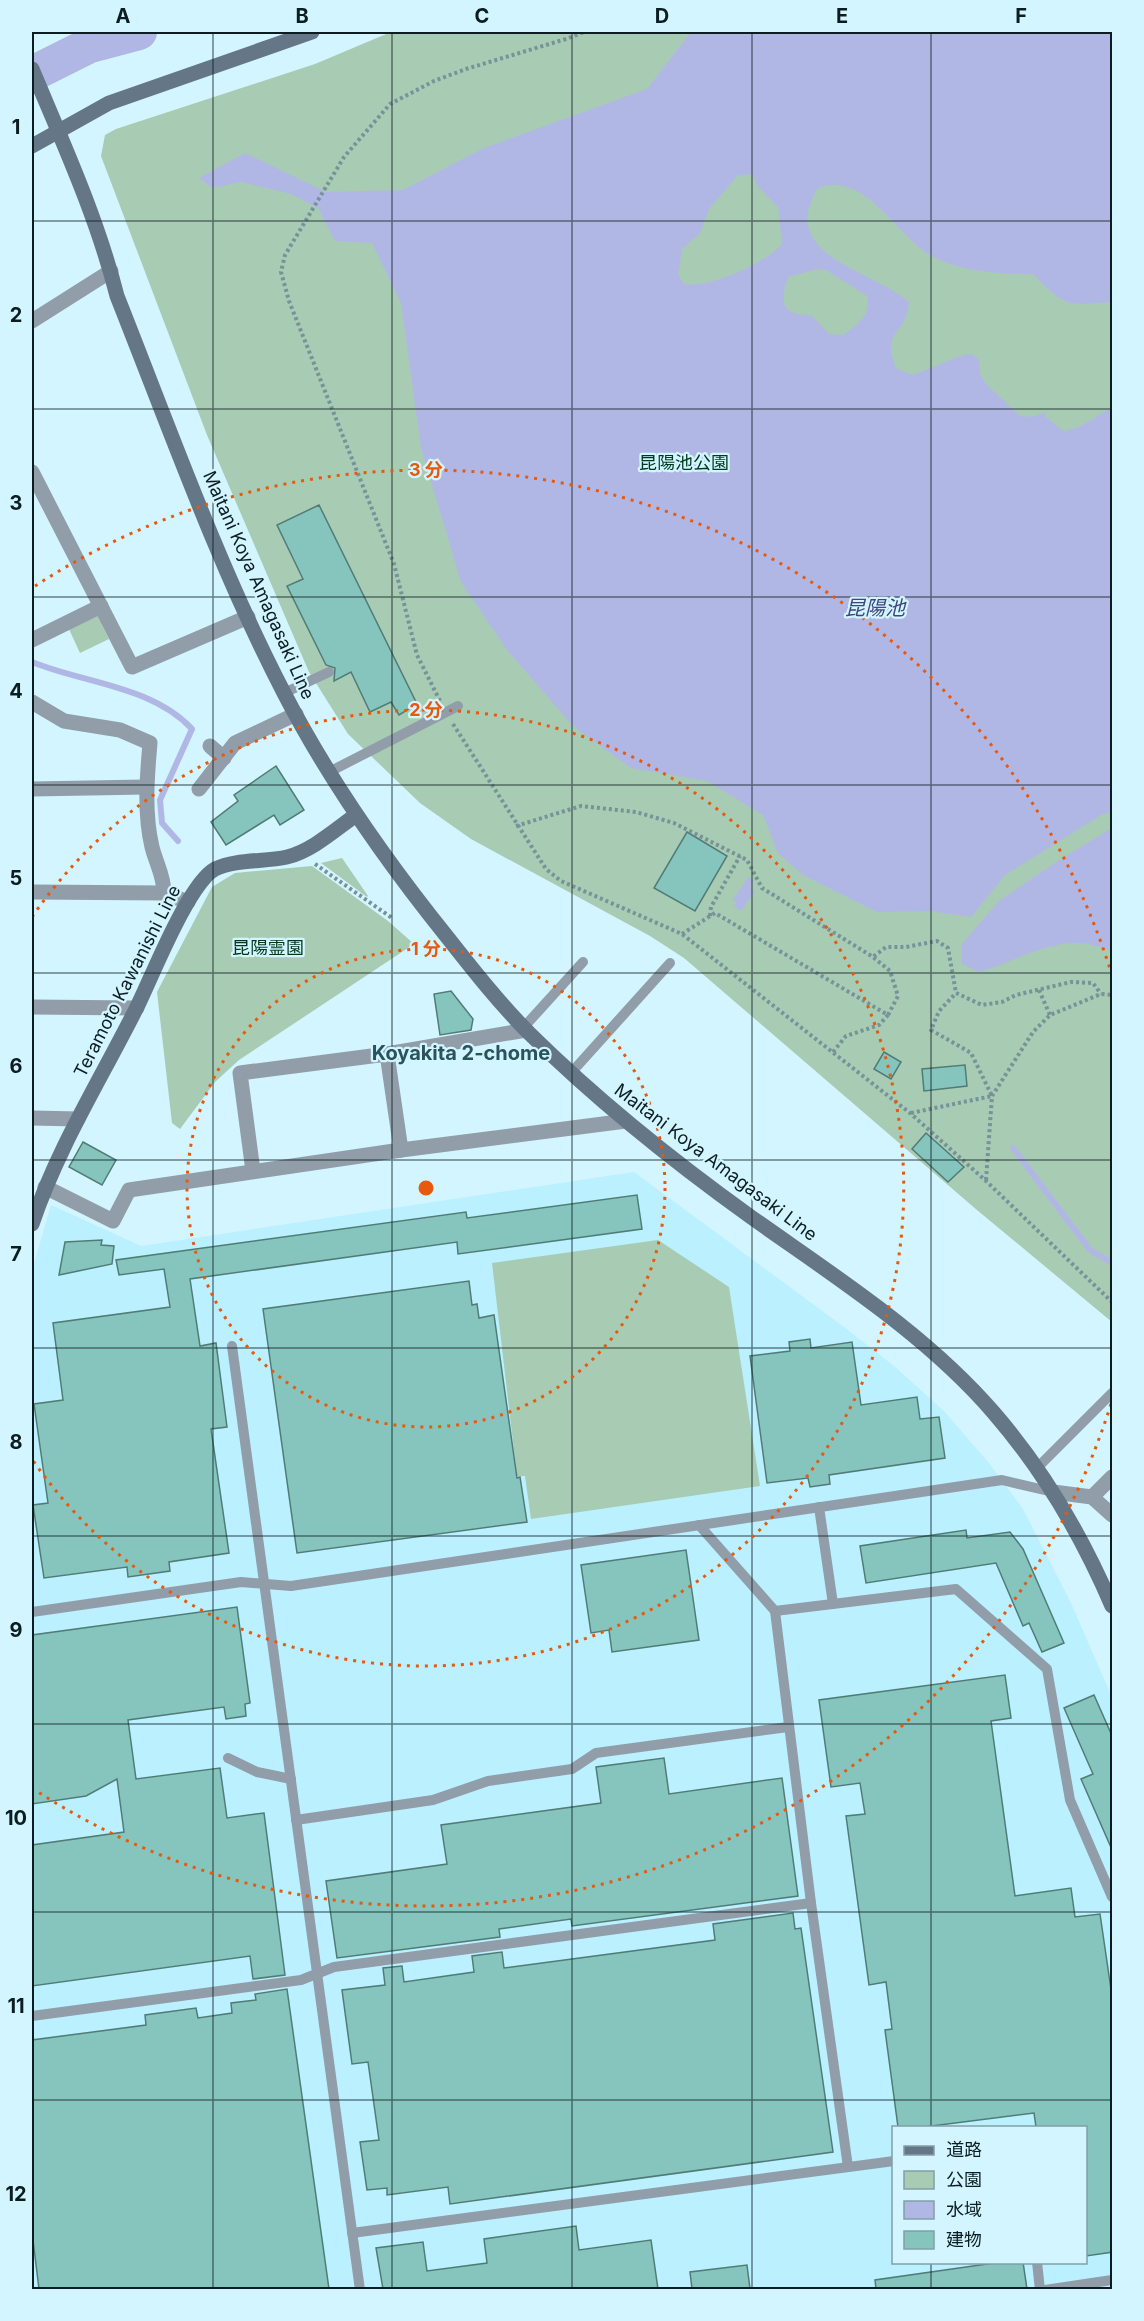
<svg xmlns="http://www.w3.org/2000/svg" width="1144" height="2321" viewBox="0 0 1144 2321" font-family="Inter,'Noto Sans JP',sans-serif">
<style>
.built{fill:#baf0ff;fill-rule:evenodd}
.green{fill:#a8cbb3}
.water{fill:#b1b7e5;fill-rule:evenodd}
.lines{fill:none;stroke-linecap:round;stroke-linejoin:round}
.stream{stroke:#b1b7e5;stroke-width:6}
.river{stroke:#b1b7e5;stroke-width:36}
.building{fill:#86c5bd;stroke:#517c76;stroke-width:1.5}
.path{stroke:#779299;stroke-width:4;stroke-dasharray:3 3;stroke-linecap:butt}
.lane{stroke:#919da8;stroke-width:10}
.street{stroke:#919da8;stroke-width:15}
.secondary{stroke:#657687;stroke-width:15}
.grid{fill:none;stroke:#0c1d21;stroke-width:1.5;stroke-opacity:0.55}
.ring{fill:none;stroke:#e8590c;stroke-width:3;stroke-dasharray:3 6}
.labels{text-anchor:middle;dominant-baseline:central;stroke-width:4.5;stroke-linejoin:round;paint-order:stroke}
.park-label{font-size:18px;fill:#003a1d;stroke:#d2f5ff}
.street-label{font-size:18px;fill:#0c1d21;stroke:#d2f5ff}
.water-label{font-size:20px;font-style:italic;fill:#41447e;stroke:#d2f5ff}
.neighbourhood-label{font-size:20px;font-weight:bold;fill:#2b535e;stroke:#d2f5ff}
.centre{fill:#e8590c;stroke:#d2f5ff;stroke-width:3}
.ring-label{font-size:18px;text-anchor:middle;font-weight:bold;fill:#e8590c;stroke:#d2f5ff;stroke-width:4.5;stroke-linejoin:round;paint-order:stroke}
.neatline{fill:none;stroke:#0c1d21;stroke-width:2}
.grid-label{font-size:20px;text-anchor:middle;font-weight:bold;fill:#0c1d21}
</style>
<rect width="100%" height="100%" fill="#d2f5ff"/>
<path class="built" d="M634,1172L844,1327L894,1366L944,1411L989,1463L1023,1509L1070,1601L1112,1697V2289L32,2290V1270L51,1205L141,1246ZM894,2128H1086V2262H894Z"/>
<g class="green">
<path d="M391,32H1112V1322L977,1210L684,958L650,936L471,839L420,803L348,734L309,672L207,435L101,156L105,135L116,129L315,64Z"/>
<path d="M97,615L109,639L80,653L68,627Z"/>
<path d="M342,858L368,896L367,897L321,863Z"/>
<path d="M312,866L388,921L414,944L239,1060L215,1082L180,1129L172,1123L157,992L212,887L235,873Z"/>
<path d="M658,1240L729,1287L760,1486L531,1519L525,1476H517L492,1263Z"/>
</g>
<g class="water">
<path d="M691,32H1112V302C1066,305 1066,308 1033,274C1001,274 958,272 930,255C901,238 872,186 836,185C830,184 823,187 818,188C776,256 871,269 909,302C907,336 879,330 897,369L913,375L963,355L972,354L979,360L980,374L985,383L1019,415L1029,417L1045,413L1046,417L1063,431C1087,427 1092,417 1112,408V812L1101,815L1005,875L971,917L929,911L877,912L803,875L778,853L763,815L707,781L631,768L573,726L507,650L461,582L421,448L401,303L372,243L335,241L318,208L291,194L241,182L212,188L199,178L245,153L326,192L403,190L484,148L647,89ZM752,174L758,187L778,207L782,244C766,263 709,289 684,284L678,275L682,249L700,233L709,209L737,176ZM817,269L826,270L867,296C872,314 857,325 843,335L829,334L812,316C782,314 779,305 788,277Z"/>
<path d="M1112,828V950C1101,948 1087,942 1076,943C1042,943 1010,964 978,972L961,963L962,944L999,901L1056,862Z"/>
<path d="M748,877L754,881L750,887L755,891L741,911L734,906L737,902L733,900Z"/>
</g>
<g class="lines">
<g class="stream">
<path d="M32,662C83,683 152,686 192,729L160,800L162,823L178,841"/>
<path d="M1013,1148L1090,1250L1112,1263"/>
</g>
<path class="river" d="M32,74L90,45L139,32"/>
</g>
<g class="building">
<path d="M319,505L417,704L399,715L391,702L370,712L351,672L334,681L335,668L326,665L287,586L303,579L277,525Z"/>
<path d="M276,766L304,810L280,825L274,815L226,845L211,822L238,801L234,795Z"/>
<path d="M687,832L727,856L695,911L654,888Z"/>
<path d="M451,991L473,1019L471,1030L440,1035L434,994Z"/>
<path d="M884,1052L901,1062L891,1079L874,1069Z"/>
<path d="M965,1065L967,1086L924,1091L922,1069Z"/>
<path d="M926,1133L964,1167L948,1182L912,1149Z"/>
<path d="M83,1142L116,1160L102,1185L69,1167Z"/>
<path d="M637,1195L642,1229L458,1254L457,1242L190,1279L200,1346L216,1343L227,1427L211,1429L229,1553L169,1562L170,1571L128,1577L127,1567L44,1578L33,1505L48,1503L34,1404L63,1400L53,1323L170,1307L164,1269L119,1275L116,1260L466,1212L467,1218Z"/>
<path d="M102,1240L101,1245L114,1246L112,1264L59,1275L65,1242Z"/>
<path d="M469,1281L472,1305L477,1304L479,1318L494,1315L517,1478L520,1477L527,1522L297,1553L263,1309Z"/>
<path d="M810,1339L811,1348L852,1342L861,1405L917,1397L920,1419L939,1417L945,1458L829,1475L830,1484L810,1487L808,1478L767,1483L750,1356L790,1351L789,1342Z"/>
<path d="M966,1530L967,1538L1010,1532L1023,1549L1064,1643L1042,1652L1029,1623L1023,1626L996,1563L866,1583L860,1546Z"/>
<path d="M686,1550L699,1640L612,1652L609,1630L591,1633L581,1565Z"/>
<path d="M237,1607L250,1703L245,1704L246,1716L226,1719L224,1707L128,1720L136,1779L220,1768L227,1818L264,1813L285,1975L253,1979L250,1956L32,1986V1845L124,1832L117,1779L86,1796L32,1804V1635Z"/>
<path d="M1005,1675L1011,1718L991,1721L1015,1896L1071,1888L1075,1917L1100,1914L1113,2003V2252L1086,2256V2127H1036L1034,2113L924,2127H898L885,2030L892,2029L886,1982L869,1985L846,1816L865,1814L860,1783L831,1787L819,1700Z"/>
<path d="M1094,1695L1113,1738V1852L1081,1779L1093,1774L1064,1708Z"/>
<path d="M664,1758L669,1794L782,1778L798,1896L572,1926L571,1919L499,1929L500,1937L337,1958L326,1881L447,1864L441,1825L601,1803L596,1767Z"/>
<path d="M793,1913L795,1929L801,1928L833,2152L450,2204L448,2187L387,2195V2188L367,2190L360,2142L379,2140L368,2062L352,2064L342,1990L385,1985L383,1968L402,1966L404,1982L474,1972L472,1956L502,1952L504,1968L715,1940L713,1924Z"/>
<path d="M287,1989L329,2289H39L32,2232V2040L146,2025L145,2015L196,2008L198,2018L232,2013L231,2003L256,2000L255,1994Z"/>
<path d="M576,2226L579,2250L651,2240L658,2289H383L376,2248L423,2242L427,2271L487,2263L484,2239Z"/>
<path d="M1001,2262H1023L1027,2289H876L875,2280Z"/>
<path d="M747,2265L750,2289H692L690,2272Z"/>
</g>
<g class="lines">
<g class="path">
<path d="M440,701L417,655L394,564L289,301L281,272L285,255L344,157L390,104L434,81L466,69L566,39L584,32"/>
<path d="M453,724L546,869L561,881L682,934L910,1113L986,1181L1112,1302"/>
<path d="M516,826L581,806L636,812L674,823L747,860L762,888L873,957L886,947H906L937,941L948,948L956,993L982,1005L1002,1002L1016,995L1071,982L1093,983L1101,994"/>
<path d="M315,864L392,918"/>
<path d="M710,916L711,907L740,856"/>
<path d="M682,934L715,913L888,1015L898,996L890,971L873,957"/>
<path d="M1039,990L1050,1015"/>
<path d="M833,1052L846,1036L879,1025L888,1015"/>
<path d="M911,1113L992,1096L971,1053L931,1030L939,1011L956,993"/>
<path d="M986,1180L992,1096L1033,1032L1050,1015L1101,994L1112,995"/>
</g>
<g class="lane">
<path d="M284,693L329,672"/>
<path d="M329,772L458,706"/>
<path d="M524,1027L583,962"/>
<path d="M571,1073L670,963"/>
<path d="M232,1346L360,2290"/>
<path d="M1037,1468L1112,1393"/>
<path d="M819,1507L833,1604"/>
<path d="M699,1525L775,1611L811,1903L848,2167"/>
<path d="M775,1611L956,1589L1047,1669L1070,1800L1112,1897"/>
<path d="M32,1612L241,1582L291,1586L1002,1480L1053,1492"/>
<path d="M228,1758L257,1772L291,1779"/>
<path d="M296,1820L433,1800L488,1781L572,1769L596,1753L788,1727"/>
<path d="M32,2016L301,1980L334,1967L811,1903"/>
<path d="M352,2233L894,2161"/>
<path d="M1037,2262L1040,2290"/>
<path d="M1045,2290L1112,2280"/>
</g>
<g class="street">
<path d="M32,321L111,271"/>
<path d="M32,472L132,667L248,617"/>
<path d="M32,640L101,606"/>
<path d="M32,702L64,721L120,730L150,743C147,777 144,813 152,847C156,863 164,876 164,893"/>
<path d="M210,746L224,758"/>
<path d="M32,789L146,787"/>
<path d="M199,789L235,743L296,714"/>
<path d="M32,892L164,893L188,902"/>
<path d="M32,1007L137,1008"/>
<path d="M387,1054L401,1150"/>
<path d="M32,1118L78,1119"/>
<path d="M253,1171L240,1073L387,1054L526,1030"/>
<path d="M45,1187L113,1221L129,1190L401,1150L626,1121"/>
<path d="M1053,1492L1092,1497L1112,1515"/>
<path d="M1092,1497L1112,1477"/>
</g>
<g class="secondary">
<path d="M32,69C63,143 97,217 117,296C169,427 219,568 284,693C329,780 386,861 448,938C474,971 500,1004 530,1034C598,1101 673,1161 751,1217C834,1276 926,1334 994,1413C1044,1471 1082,1536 1112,1606"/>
<path d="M32,146L109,103L312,32"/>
<path d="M32,1224C58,1147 101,1079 137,1007C152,977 188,884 215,869C236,859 264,862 287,857C312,851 336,829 356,815"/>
</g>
</g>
<path class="grid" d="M213,32V2290M392,32V2290M572,32V2290M752,32V2290M931,32V2128M32,221H1112M32,409H1112M32,597H1112M32,785H1112M32,973H1112M32,1160H1112M32,1348H1112M32,1536H1112M32,1724H1112M32,1912H1112M32,2100H1112M931,2262V2290"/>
<g class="ring">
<circle cx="426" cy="1188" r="239"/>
<path d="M32 917A478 478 0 1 1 32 1459"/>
<path d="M1111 1404A718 718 0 0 1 35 1790M35 586A718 718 0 0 1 1111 972"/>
</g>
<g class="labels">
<g class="park-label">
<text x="684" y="462">昆陽池公園</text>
<text x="268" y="947">昆陽霊園</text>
</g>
<g class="street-label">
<text transform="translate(259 585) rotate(66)">Maitani Koya Amagasaki Line</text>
<text transform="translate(127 981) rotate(-63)">Teramoto Kawanishi Line</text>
<text transform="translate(716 1162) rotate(37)">Maitani Koya Amagasaki Line</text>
</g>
<g class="water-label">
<text x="875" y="608">昆陽池</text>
</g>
<g class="neighbourhood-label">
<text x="461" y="1053">Koyakita 2-chome</text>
</g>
</g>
<circle cx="426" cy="1188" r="9" class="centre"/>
<g class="ring-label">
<text x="426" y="476">3 分</text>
<text x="426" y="716">2 分</text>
<text x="426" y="955">1 分</text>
</g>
<rect width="1144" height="2321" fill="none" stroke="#d2f5ff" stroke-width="66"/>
<rect x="892" y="2126" width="195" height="138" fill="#d2f5ff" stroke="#839fa6" stroke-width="1.5"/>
<rect x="904" y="2146" width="30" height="9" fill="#657687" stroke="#839fa6" stroke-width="1.5"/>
<text x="946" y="2156" font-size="18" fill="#0c1d21">道路</text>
<rect x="904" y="2171" width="30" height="18" fill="#a8cbb3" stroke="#839fa6" stroke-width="1.5"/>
<text x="946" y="2186" font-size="18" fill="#0c1d21">公園</text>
<rect x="904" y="2201" width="30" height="18" fill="#b1b7e5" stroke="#839fa6" stroke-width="1.5"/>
<text x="946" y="2216" font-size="18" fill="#0c1d21">水域</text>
<rect x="904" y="2231" width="30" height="18" fill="#86c5bd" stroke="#839fa6" stroke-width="1.5"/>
<text x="946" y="2246" font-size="18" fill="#0c1d21">建物</text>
<rect x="33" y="33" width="1078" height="2255" class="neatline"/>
<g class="grid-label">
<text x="123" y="23">A</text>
<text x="302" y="23">B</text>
<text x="482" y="23">C</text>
<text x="662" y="23">D</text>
<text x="842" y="23">E</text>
<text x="1021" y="23">F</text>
<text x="16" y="134">1</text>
<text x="16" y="322">2</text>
<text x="16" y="510">3</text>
<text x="16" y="698">4</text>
<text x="16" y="885">5</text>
<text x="16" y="1073">6</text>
<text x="16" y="1261">7</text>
<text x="16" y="1449">8</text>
<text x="16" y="1637">9</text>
<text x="16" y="1825">10</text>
<text x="16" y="2013">11</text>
<text x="16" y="2201">12</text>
</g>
</svg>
